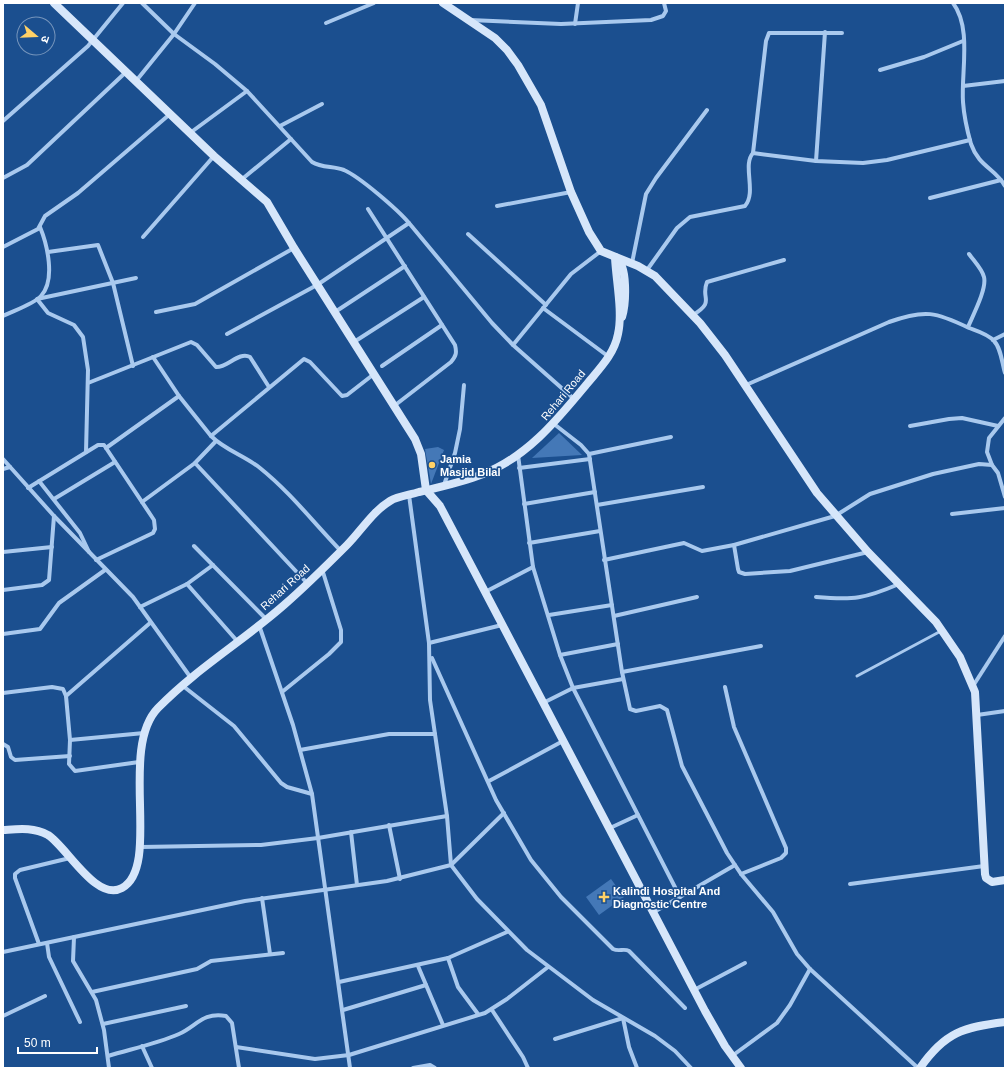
<svg xmlns="http://www.w3.org/2000/svg" width="1008" height="1071" viewBox="0 0 1008 1071" font-family="Arial,'Noto Sans Devanagari',sans-serif">
<style>
.building{fill:#4478b7}
.lines{fill:none;stroke-linecap:round;stroke-linejoin:round}
.lane{stroke:#a9c9ee;stroke-width:3}
.street{stroke:#a9c9ee;stroke-width:4}
.secondary{stroke:#d6e6fa;stroke-width:8}
.poi-dot{fill:#ffd166;stroke:#1b4f8f;stroke-width:1.5}
.labels{text-anchor:middle;dominant-baseline:central;stroke-width:3.5;stroke-linejoin:round;paint-order:stroke}
.street-label{font-size:11px;fill:#fff;stroke:#1b4f8f}
.poi-label{font-size:11px;font-weight:bold;fill:#fff;stroke:#1b4f8f;text-anchor:start}
</style>
<rect width="100%" height="100%" fill="#1b4f8f"/>
<g class="building">
<path d="M559,433L582,455L532,458Z"/>
<path d="M438,447L444,450L431,484L425,449Z"/>
<path d="M611,879L624,897L599,915L586,897Z"/>
</g>
<g class="lines">
<path class="lane" d="M857,676L941,631"/>
<g class="street">
<path d="M142,3L174,34L215,64L247,91L312,162C322,168 333,166 344,170C360,177 398,210 409,223L492,323L513,345L574,399"/>
<path d="M953,3C972,28 961,72 963,102C964,116 967,130 971,144C979,167 995,168 1005,186"/>
<path d="M470,20L561,24L651,20L663,16L666,11L664,3"/>
<path d="M326,23L374,3"/>
<path d="M575,24L578,3"/>
<path d="M880,70L924,57L963,41"/>
<path d="M136,81L174,34L195,3"/>
<path d="M963,86L1005,81"/>
<path d="M3,121L88,46L123,3"/>
<path d="M280,126L322,104"/>
<path d="M190,133L247,91"/>
<path d="M753,153L766,41L769,33H842"/>
<path d="M816,161L825,32"/>
<path d="M3,178L27,165L126,72"/>
<path d="M241,180L291,139"/>
<path d="M930,198L1001,180"/>
<path d="M497,206L571,192"/>
<path d="M368,209L455,345C457,353 456,356 451,362L394,406"/>
<path d="M468,234L546,305"/>
<path d="M143,237L214,156"/>
<path d="M3,247L38,229L45,216L78,193L170,114"/>
<path d="M48,252L98,245L113,283L133,366"/>
<path d="M632,263L646,194L656,178L707,110"/>
<path d="M647,270L677,228L690,217L745,206C757,192 742,165 753,153L816,161L863,163L887,160L970,140"/>
<path d="M543,308L609,357"/>
<path d="M156,312L195,304L294,248"/>
<path d="M335,312L405,266"/>
<path d="M693,315C716,301 700,299 707,282L784,260"/>
<path d="M3,316C13,311 34,304 41,296C56,280 47,244 40,227"/>
<path d="M968,327C973,315 987,289 984,277C982,269 974,261 969,254"/>
<path d="M227,334L317,285L409,223"/>
<path d="M993,340L1005,334"/>
<path d="M354,342L424,297"/>
<path d="M513,345L571,274L601,251"/>
<path d="M153,357L179,396L211,436C225,450 245,456 260,468C290,492 314,523 341,551"/>
<path d="M382,366L442,325"/>
<path d="M88,383L191,342L197,345L216,367C227,368 239,351 250,357L269,387"/>
<path d="M746,385L889,322C925,309 936,312 969,328C977,331 988,334 994,341C1001,348 1002,363 1005,373"/>
<path d="M1005,418L989,438L987,452L992,465L998,473L1005,497"/>
<path d="M554,424L581,445L589,454L622,672L630,709L636,711L660,706L667,710L682,766L727,853L741,874L773,912L797,954L810,969L918,1068"/>
<path d="M910,426L949,419L962,418L998,426"/>
<path d="M211,436L304,359L310,362L342,396L347,395L374,374"/>
<path d="M106,448L179,396"/>
<path d="M86,452L88,370L83,337L74,325L48,313L37,299L136,278"/>
<path d="M589,454L671,437"/>
<path d="M518,455L533,567L560,655L573,688L680,897"/>
<path d="M3,459L54,516L133,597L191,678"/>
<path d="M195,463L307,583"/>
<path d="M519,468L590,459"/>
<path d="M3,469L10,467"/>
<path d="M39,481L80,533L89,552"/>
<path d="M444,485L455,453L460,429L464,385"/>
<path d="M28,488L98,445H104L154,520L155,529L153,533L96,560"/>
<path d="M409,495L429,643L430,700L447,816L451,865L477,899L527,950L593,1000L655,1036L675,1051L691,1068"/>
<path d="M54,499L115,462"/>
<path d="M142,502L195,463L216,441"/>
<path d="M524,504L595,492"/>
<path d="M597,505L703,487"/>
<path d="M952,514L1005,508"/>
<path d="M529,543L600,531"/>
<path d="M734,545L738,569L739,572L745,574L790,571L868,552"/>
<path d="M194,546L266,619"/>
<path d="M3,552L52,547"/>
<path d="M604,560L684,543L702,551L734,545L835,516L870,494L933,474L979,464L992,465"/>
<path d="M187,584L238,642"/>
<path d="M3,590L42,585L49,580L54,516"/>
<path d="M485,592L533,567"/>
<path d="M816,597C854,600 864,599 899,584"/>
<path d="M140,607L187,584L213,565"/>
<path d="M549,615L612,605"/>
<path d="M614,616L697,597"/>
<path d="M259,625L293,725L312,794L350,1068"/>
<path d="M3,634L40,629L59,603L105,570"/>
<path d="M429,643L502,625"/>
<path d="M560,655L618,644"/>
<path d="M432,658L496,800L531,860L561,897L613,949C619,952 624,948 629,951L685,1008"/>
<path d="M622,672L761,646"/>
<path d="M183,686L234,726L281,783L287,787L312,794"/>
<path d="M973,686L1005,636"/>
<path d="M725,687L734,727L786,848V853L781,858L741,874"/>
<path d="M282,692L329,654L341,642V630L322,569"/>
<path d="M3,693L52,687L63,689L66,696L70,740L69,764L75,771L139,762"/>
<path d="M66,696L150,623"/>
<path d="M543,703L573,688L623,679"/>
<path d="M977,715L1005,711"/>
<path d="M70,740L144,733"/>
<path d="M3,744L8,747L11,757L15,760L70,756"/>
<path d="M300,750L389,734H435"/>
<path d="M489,781L563,741"/>
<path d="M389,825L400,879"/>
<path d="M610,828L638,815"/>
<path d="M351,832L357,885"/>
<path d="M141,847L261,845L318,838L447,816"/>
<path d="M850,884L984,866"/>
<path d="M262,898L270,954"/>
<path d="M654,912L735,865"/>
<path d="M74,937L73,961L96,1000L104,1030L109,1068"/>
<path d="M47,943L49,957L80,1022"/>
<path d="M39,944L15,878V874L20,870L70,858"/>
<path d="M3,952L245,901L387,881L451,865L504,813"/>
<path d="M448,958L458,987L478,1014"/>
<path d="M418,966L443,1025"/>
<path d="M339,982L448,958L507,932"/>
<path d="M694,990L745,963"/>
<path d="M92,992L197,969L211,961L283,953"/>
<path d="M343,1010L426,985"/>
<path d="M492,1010L523,1057L528,1068"/>
<path d="M3,1016L45,996"/>
<path d="M103,1024L186,1006"/>
<path d="M555,1039L623,1018L629,1047L637,1068"/>
<path d="M142,1046L152,1068"/>
<path d="M236,1047L315,1059L349,1055L485,1013L507,999L548,967"/>
<path d="M108,1056C131,1049 156,1044 179,1034C197,1026 202,1012 226,1016L232,1023L239,1068"/>
<path d="M732,1056L777,1023L790,1005L810,969"/>
<path d="M413,1068L430,1065L435,1068"/>
</g>
<g class="secondary">
<path d="M54,3L214,156L267,202L294,248L415,439L421,454L426,490L440,506L705,1011L725,1046L741,1068"/>
<path d="M443,3L495,38L507,50L518,65L541,105L571,192L589,232L601,251L638,266L655,276L700,323L725,355L817,493L868,552L936,622L960,657L975,692L985,874L986,878L992,882L1005,880"/>
<path d="M616,258C628,265 626,304 622,317"/>
<path d="M3,830C19,829 33,827 48,835C67,847 96,902 122,888C162,866 118,749 158,708C196,669 243,641 284,605C306,586 327,565 347,545C361,531 372,512 390,501C398,496 410,495 419,492C440,487 463,482 483,474C527,457 557,420 586,385C599,369 614,355 618,334C623,312 616,280 615,257"/>
<path d="M920,1068C945,1032 964,1027 1005,1022"/>
</g>
</g>
<g class="poi-dot">
<circle cx="432" cy="465" r="4"/>
<path d="M602 891h4v4h4v4h-4v4h-4v-4h-4v-4h4z"/>
</g>
<g class="labels">
<g class="street-label">
<text transform="translate(563 395) rotate(-50)">Rehari Road</text>
<text transform="translate(285 587) rotate(-42)">Rehari Road</text>
</g>
<g class="poi-label">
<text x="440" y="459">Jamia<tspan x="440" dy="13">Masjid Bilal</tspan></text>
<text x="613" y="891">Kalindi Hospital And<tspan x="613" dy="13">Diagnostic Centre</tspan></text>
</g>
</g>
<rect width="1008" height="1071" fill="none" stroke="#ffffff" stroke-width="8"/>
<g transform="translate(36 36) rotate(109)"><circle r="19" fill="#1b4f8f" stroke="#7695bc"/>
<path d="M0-3L7 15L0 10L-7 15Z" fill="#ffd166"/>
<text y="-6" font-size="11" font-weight="bold" text-anchor="middle" fill="#ffffff">उ</text>
</g>
<path d="M18 1047v6h79v-6" fill="none" stroke="#ffffff" stroke-width="2"/>
<text x="24" y="1047" font-size="12" fill="#ffffff" stroke="#1b4f8f" stroke-width="3" paint-order="stroke">50 m</text>
</svg>
